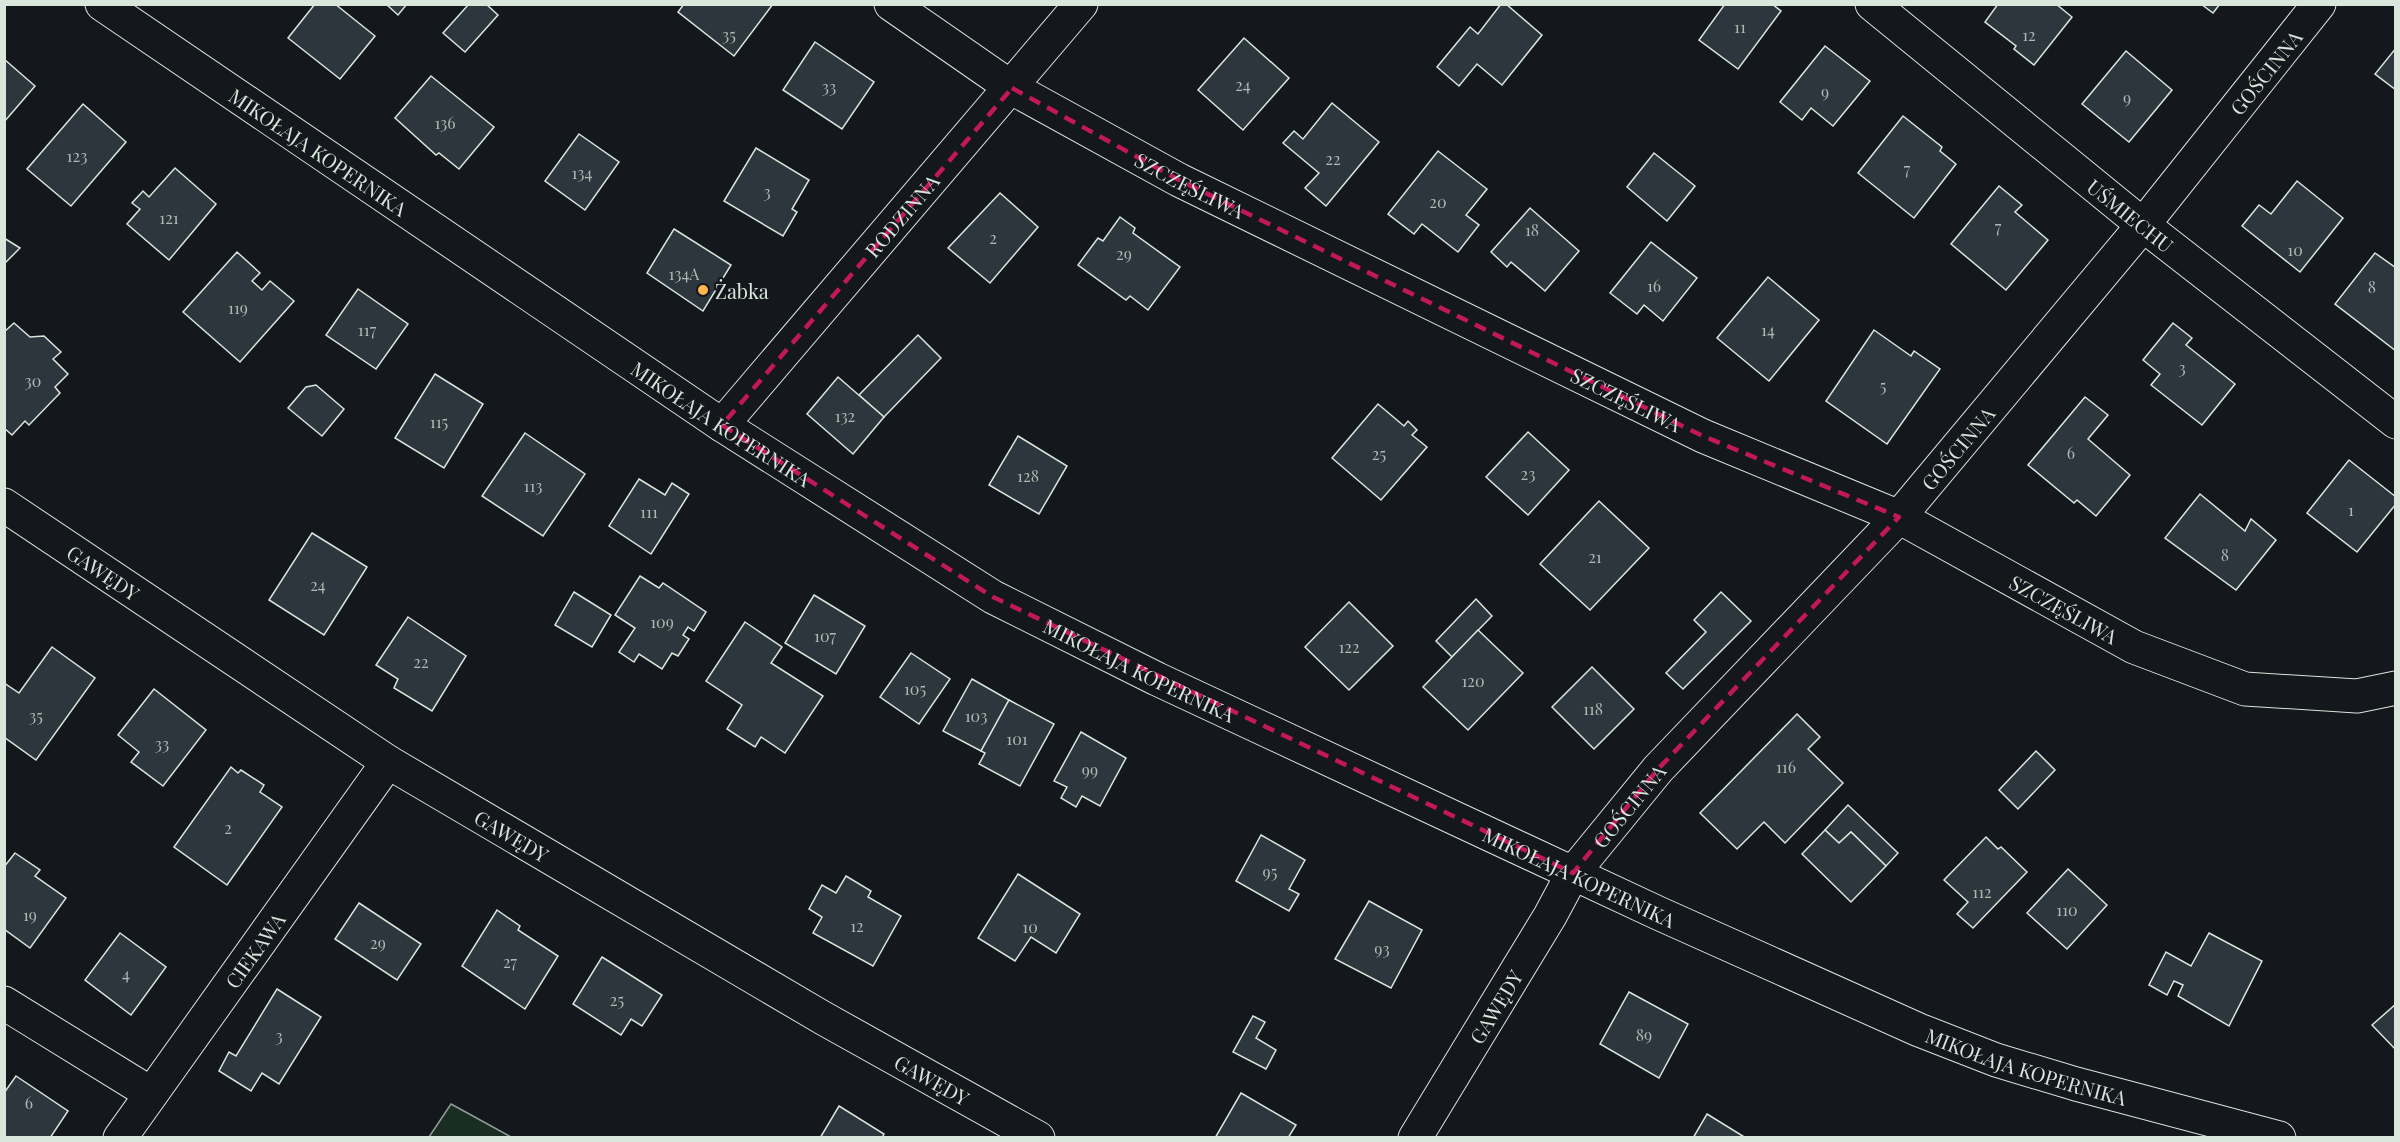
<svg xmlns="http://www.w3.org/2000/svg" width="2400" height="1142" viewBox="0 0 2400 1142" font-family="'Playfair Display',serif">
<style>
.green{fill:#1a2d24;stroke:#939e99;stroke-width:1.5}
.building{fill:#2c363c;stroke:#d8e6dc;stroke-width:1.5}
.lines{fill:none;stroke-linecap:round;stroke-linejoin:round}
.minor-casing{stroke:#d8e6dc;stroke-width:35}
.tertiary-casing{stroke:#d8e6dc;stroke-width:35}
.minor{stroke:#14181c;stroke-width:33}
.tertiary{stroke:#14181c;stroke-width:33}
.marked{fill:none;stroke:#c2185b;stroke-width:4.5;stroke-dasharray:12 8;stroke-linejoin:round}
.poi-dot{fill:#ffb74d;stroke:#14181c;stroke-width:2}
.labels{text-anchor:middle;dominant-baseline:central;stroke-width:4.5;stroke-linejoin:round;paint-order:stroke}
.number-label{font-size:16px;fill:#adbab4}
.street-label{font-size:20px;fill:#d8e6dc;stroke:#14181c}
.poi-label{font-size:20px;fill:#d8e6dc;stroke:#14181c;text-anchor:start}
</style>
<rect width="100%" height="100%" fill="#14181c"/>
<path class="green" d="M451,1104L511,1137H429Z"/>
<g class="building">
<path d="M315,4H335L375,36L340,79L288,38Z"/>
<path d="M386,4H407L398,15Z"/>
<path d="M469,4H486L498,15L465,52L443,33Z"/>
<path d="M684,4H773L734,56L678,12Z"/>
<path d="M1501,4H1506L1542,35L1502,85L1477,64L1459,86L1437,67L1470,27L1478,34Z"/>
<path d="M1725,4H1772L1781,11L1738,69L1699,40Z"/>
<path d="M1998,4H2056L2072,17L2034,65L2014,49L2016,46L1985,22Z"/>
<path d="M2201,4H2220L2213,13Z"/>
<path d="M1244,38L1289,78L1243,130L1198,90Z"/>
<path d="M815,42L874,82L842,129L783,90Z"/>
<path d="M1825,46L1870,81L1833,126L1811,108L1802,120L1780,102Z"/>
<path d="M2396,48V90L2375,74Z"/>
<path d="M2126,51L2172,90L2129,142L2082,104Z"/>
<path d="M4,59L35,86L4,122Z"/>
<path d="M431,76L494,127L459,169L439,153L436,155L395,118Z"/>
<path d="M1332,103L1379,142L1326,206L1305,188L1319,173L1283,143L1294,131L1303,139Z"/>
<path d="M83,104L126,142L71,206L27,169Z"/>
<path d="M1903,116L1942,147L1940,151L1956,164L1914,218L1858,173Z"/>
<path d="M579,134L619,162L585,210L545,181Z"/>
<path d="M756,148L809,180L792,209L797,212L783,236L724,201Z"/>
<path d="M1438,151L1487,189L1466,215L1479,225L1458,252L1422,224L1414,234L1388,214Z"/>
<path d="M1654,153L1695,186L1667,221L1627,187Z"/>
<path d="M175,168L216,204L169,260L127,224L140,209L132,203L143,191L149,197Z"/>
<path d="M2297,181L2343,218L2300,272L2242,226L2259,205L2271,214Z"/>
<path d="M1999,186L2022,205L2015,212L2048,240L2006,290L1951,244Z"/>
<path d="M1000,193L1038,227L990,283L948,248Z"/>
<path d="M1530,208L1579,251L1545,291L1511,262L1507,267L1491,252Z"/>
<path d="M1120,217L1135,228L1133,233L1180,267L1148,310L1130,296L1126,300L1078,265L1098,238L1103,241Z"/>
<path d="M674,229L731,265L703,311L647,273Z"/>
<path d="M4,238L20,248L4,264Z"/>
<path d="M1651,242L1697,278L1663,321L1644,305L1637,314L1610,293Z"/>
<path d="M237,252L260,273L252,281L262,290L270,281L294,301L240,362L183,312Z"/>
<path d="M2375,253L2396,268V351L2335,304Z"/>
<path d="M1768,277L1819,320L1769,381L1717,338Z"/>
<path d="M358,289L408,324L376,369L326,335Z"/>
<path d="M14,323L30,337L44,336L61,352L53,359L68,374L55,387L60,393L29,425L25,421L12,435L4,428V332Z"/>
<path d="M2173,323L2192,338L2186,345L2235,384L2202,425L2151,385L2160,374L2143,360Z"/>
<path d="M1874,330L1911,356L1914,351L1940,369L1887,444L1826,401Z"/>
<path d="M918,335L941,358L884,417L859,395Z"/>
<path d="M435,374L483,404L444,468L395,438Z"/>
<path d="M838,377L884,417L853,454L807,414Z"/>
<path d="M316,385L344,409L322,436L288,408L306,387Z"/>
<path d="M2085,397L2108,415L2088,439L2130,475L2096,516L2077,500L2074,503L2028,465Z"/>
<path d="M1378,404L1404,426L1408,421L1417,430L1412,435L1427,447L1381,500L1332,458Z"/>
<path d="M1528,432L1569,470L1528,515L1486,477Z"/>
<path d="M525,433L585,474L543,536L482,496Z"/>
<path d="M1018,436L1067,466L1039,514L989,485Z"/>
<path d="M2349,460L2396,497V504L2357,552L2307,513Z"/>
<path d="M639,479L665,495L672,483L689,494L651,554L609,526Z"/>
<path d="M2200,494L2245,531L2251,519L2276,540L2236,590L2165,538Z"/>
<path d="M1599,501L1649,548L1590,610L1540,564Z"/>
<path d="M312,533L367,567L324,635L269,600Z"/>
<path d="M640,576L659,588L663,583L706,612L694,631L688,627L683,635L689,639L678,656L672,653L662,669L639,654L634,662L619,652L635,628L615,615Z"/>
<path d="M574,592L611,615L592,647L555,625Z"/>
<path d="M1721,592L1751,621L1683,689L1666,673L1706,632L1694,620Z"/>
<path d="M814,595L865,626L836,674L785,643Z"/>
<path d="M1476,599L1492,616L1452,657L1436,641Z"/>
<path d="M1349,602L1393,646L1349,690L1305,647Z"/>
<path d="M408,617L466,656L432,711L394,688L398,679L376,665Z"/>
<path d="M745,622L782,647L771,663L823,696L785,753L761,737L755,747L727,729L742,705L706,681Z"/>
<path d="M1478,630L1523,673L1468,730L1423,687Z"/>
<path d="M52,647L95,678L36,760L4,737V683L19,693Z"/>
<path d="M911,653L950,679L919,724L880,697Z"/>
<path d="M1592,667L1634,709L1594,749L1552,707Z"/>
<path d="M972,679L1009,700L981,751L943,731Z"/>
<path d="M154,689L206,730L163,786L131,762L139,752L118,735Z"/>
<path d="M1009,700L1054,724L1020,786L979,764L985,753L981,751Z"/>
<path d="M1797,714L1820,737L1808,749L1843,783L1785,843L1764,822L1737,849L1700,813Z"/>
<path d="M1081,732L1126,758L1100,806L1082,796L1076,807L1061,798L1067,787L1054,781Z"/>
<path d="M2036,751L2055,770L2018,809L1999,790Z"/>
<path d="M231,767L238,773L241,770L264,785L260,792L282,807L227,885L174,847Z"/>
<path d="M1848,805L1898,853L1886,866L1851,832L1839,843L1825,830Z"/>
<path d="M1825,830L1839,843L1851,832L1886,866L1851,902L1802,854Z"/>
<path d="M1261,835L1305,860L1289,889L1299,894L1289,911L1236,881Z"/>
<path d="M1986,837L1998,849L2001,847L2027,872L1973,928L1957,914L1968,902L1944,880Z"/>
<path d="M15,853L40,870L35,876L66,898L30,948L4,929V867Z"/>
<path d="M2068,869L2107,905L2067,949L2027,913Z"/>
<path d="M1018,874L1080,914L1056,953L1031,937L1015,961L978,938Z"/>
<path d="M846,876L871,891L868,897L901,916L873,966L813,933L822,917L809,909L822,885L836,893Z"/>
<path d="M1369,901L1422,930L1391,988L1335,959Z"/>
<path d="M359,903L421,944L397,980L335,939Z"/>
<path d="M497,910L520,926L518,930L558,956L525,1009L462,966Z"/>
<path d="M120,933L166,967L131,1015L85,980Z"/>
<path d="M2209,933L2262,961L2229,1026L2178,996L2183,985L2174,981L2167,995L2149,985L2166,952L2191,966Z"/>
<path d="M602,957L662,995L642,1026L631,1019L621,1035L573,1004Z"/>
<path d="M277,989L321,1017L279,1084L262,1073L251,1091L219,1071L229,1052L236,1056Z"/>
<path d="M1629,992L1688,1024L1659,1078L1600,1044Z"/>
<path d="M2396,1004V1050L2372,1025Z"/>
<path d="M1253,1016L1265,1022L1256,1038L1276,1050L1266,1069L1233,1052Z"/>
<path d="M16,1076L68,1111L50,1138H4V1093Z"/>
<path d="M1241,1093L1296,1125L1288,1138H1215Z"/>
<path d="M839,1106L884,1134L882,1138H820Z"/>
<path d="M1707,1114L1746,1138H1693Z"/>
</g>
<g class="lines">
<g class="minor-casing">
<g id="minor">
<path id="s1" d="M891,4L1012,88L1179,180L1703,436L1899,517L2134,647L2245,689L2357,696L2396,688"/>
<path id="s2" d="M1872,4L2143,225L2396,422"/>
<path id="s3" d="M722,425L1081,4"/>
<path id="s4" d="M4,505L388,762L823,1018L1038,1138"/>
<path d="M4,1003L150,1093"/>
<path id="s5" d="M120,1138L388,762"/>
<path id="s6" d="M1415,1138L1550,916L1573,873L1658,769L1899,517L2143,225L2319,4"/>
</g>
</g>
<g class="tertiary-casing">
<g id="tertiary">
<path id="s7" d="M102,4L722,425L993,597L1157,679L1658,913L1919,1030L1996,1060L2076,1084L2279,1138"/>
</g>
</g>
<use href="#minor" class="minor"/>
<use href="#tertiary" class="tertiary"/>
</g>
<path class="marked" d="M1012,88L1179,180L1703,436L1899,517L1658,769L1573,873L993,597L722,425Z"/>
<circle class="poi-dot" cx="703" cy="290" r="6"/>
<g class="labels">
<g class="number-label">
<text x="1740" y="26">11</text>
<text x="729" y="34">35</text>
<text x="2029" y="34">12</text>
<text x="1243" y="84">24</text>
<text x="829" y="86">33</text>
<text x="1825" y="91">9</text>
<text x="2127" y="97">9</text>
<text x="445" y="122">136</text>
<text x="77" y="155">123</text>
<text x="1333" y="158">22</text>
<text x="1907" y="168">7</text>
<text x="582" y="172">134</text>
<text x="767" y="191">3</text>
<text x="1438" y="201">20</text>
<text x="169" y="217">121</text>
<text x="1998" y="226">7</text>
<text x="1532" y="229">18</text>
<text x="993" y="237">2</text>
<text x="2295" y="249">10</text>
<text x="1124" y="253">29</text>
<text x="684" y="273">134A</text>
<text x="1654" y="285">16</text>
<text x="2372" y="286">8</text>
<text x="238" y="307">119</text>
<text x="367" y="329">117</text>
<text x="1768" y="329">14</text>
<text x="2182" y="367">3</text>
<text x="33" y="380">30</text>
<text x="1883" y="385">5</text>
<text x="845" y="415">132</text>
<text x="439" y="421">115</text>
<text x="2071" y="452">6</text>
<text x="1379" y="453">25</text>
<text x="1528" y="473">23</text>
<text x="1028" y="475">128</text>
<text x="533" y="485">113</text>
<text x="2351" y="509">1</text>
<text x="649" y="511">111</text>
<text x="2225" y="554">8</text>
<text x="1595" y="556">21</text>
<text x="318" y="584">24</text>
<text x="662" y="621">109</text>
<text x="825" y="635">107</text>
<text x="1349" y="646">122</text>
<text x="421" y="661">22</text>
<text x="1473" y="680">120</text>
<text x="915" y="688">105</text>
<text x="1593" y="708">118</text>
<text x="36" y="715">35</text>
<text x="976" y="715">103</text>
<text x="1017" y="738">101</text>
<text x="162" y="743">33</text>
<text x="1786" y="766">116</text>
<text x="1090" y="769">99</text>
<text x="228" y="827">2</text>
<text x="1270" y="871">95</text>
<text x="1982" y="891">112</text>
<text x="2067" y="909">110</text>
<text x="30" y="914">19</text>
<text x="857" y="925">12</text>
<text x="1030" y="926">10</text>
<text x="378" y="942">29</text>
<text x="1382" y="948">93</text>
<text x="510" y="961">27</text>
<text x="126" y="973">4</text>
<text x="617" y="999">25</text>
<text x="1644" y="1034">89</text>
<text x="279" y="1035">3</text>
<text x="29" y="1102">6</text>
</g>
<g class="street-label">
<text stroke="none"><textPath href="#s6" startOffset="1368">GOŚCINNA</textPath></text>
<text stroke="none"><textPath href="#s7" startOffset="262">MIKOŁAJA KOPERNIKA</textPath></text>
<text stroke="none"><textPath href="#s1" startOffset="350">SZCZĘŚLIWA</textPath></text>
<text stroke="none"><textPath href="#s3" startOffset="276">RODZINNA</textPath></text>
<text stroke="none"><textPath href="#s2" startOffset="334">UŚMIECHU</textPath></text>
<text stroke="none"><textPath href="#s1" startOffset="836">SZCZĘŚLIWA</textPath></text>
<text stroke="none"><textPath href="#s7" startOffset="748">MIKOŁAJA KOPERNIKA</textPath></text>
<text stroke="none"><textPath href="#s6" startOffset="882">GOŚCINNA</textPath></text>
<text stroke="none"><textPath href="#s4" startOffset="120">GAWĘDY</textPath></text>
<text stroke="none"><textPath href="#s1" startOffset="1322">SZCZĘŚLIWA</textPath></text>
<text stroke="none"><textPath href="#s7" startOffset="1234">MIKOŁAJA KOPERNIKA</textPath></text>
<text stroke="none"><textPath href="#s6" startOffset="396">GOŚCINNA</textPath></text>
<text stroke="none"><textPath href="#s4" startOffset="606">GAWĘDY</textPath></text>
<text stroke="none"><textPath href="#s7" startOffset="1720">MIKOŁAJA KOPERNIKA</textPath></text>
<text stroke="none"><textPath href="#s5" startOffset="231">CIEKAWA</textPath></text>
<text stroke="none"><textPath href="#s6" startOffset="154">GAWĘDY</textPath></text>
<text stroke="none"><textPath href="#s7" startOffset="2206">MIKOŁAJA KOPERNIKA</textPath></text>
<text stroke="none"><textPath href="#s4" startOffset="1092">GAWĘDY</textPath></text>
</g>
<g class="poi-label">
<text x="715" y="290">Żabka</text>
</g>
</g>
<rect width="2400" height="1142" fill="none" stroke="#d8e6dc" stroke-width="12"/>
</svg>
